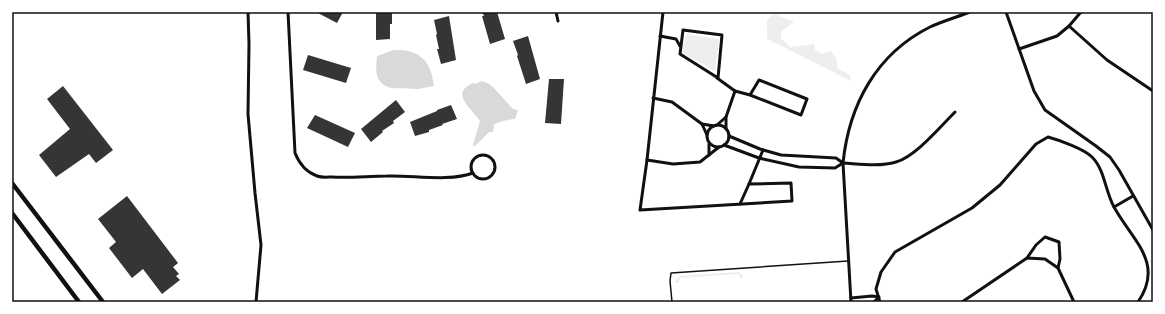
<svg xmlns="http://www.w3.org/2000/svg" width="1165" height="314" viewBox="0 0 1165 314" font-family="Quicksand,sans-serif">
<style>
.green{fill:#eee}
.water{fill:#d9d9d9}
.building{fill:#353535}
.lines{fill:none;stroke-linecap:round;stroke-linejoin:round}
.service{stroke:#111;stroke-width:1.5}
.minor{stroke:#111;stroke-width:3}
.trunk{stroke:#111;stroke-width:4.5}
.neatline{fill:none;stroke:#111;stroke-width:1.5}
</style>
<rect width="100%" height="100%" fill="#fff"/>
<g class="green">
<path d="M775,14L794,22L781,32V38L790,47L814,44L815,50L823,54L831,51L837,59V68L850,75L851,81L767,39V19Z"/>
<path d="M686,34L719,39L715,71L682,53Z"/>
<path d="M739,272L743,276L742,279L740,278L739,274L680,278L679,283H675V281L680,276Z"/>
</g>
<g class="water">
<path d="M394,50C420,49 431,61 434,86L418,89L398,88C394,89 392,88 388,87C374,81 376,69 377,56Z"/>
<path d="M482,81L489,84L493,87L513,109L518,110L515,119C511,119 497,122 494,125L493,132H489L474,147L473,145L480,121C474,110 448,94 473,83L475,84Z"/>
</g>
<g class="building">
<path d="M316,12H343L337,23Z"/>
<path d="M376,12H392V24H390V39L376,40Z"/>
<path d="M482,12H497L505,39L490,44L482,16H484Z"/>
<path d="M449,16L456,60L441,64L437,49H439L436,35L437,34L434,20Z"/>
<path d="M528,36L540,79L526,84L517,56L518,55L513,41Z"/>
<path d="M308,55L351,68L346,83L303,70Z"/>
<path d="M549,79H564L561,124L545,123Z"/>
<path d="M63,86L113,150L96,163L89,154L56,177L39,155L70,129L47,99Z"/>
<path d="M396,100L405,112L393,121L394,123L382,131L383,132L371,142L361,129Z"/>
<path d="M451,105L457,119L442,124L443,125L429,130V132L415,136L410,122L437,111V110Z"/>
<path d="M315,115L355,133L348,147L307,128Z"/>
<path d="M127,196L178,263L173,267L179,274L176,276L180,280L162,294L143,269L132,278L109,248L116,242L98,219Z"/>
</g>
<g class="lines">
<path class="service" d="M672,302L670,281L671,273L848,261"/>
<g class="minor">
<path d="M248,12L249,44L248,114L255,193L261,245L256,302"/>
<path d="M288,12L295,153C299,163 306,172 317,176C322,178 328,177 332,177C351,178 369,176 387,176C413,175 449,182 473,173"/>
<path d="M556,12L558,21"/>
<path d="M1006,12L1034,91L1045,110L1096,146L1110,157L1119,170L1153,230"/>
<path d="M1069,26L1107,60L1153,91"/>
<path d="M683,30L722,35L718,78L680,54Z"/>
<path d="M660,36L676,39L680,46"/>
<path d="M1019,49L1057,36L1069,26L1081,12"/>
<path d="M717,78L735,91L726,117V129"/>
<path d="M735,91L750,95L801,115L807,99L759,80L750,95"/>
<path d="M653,98L672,102L702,124L707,135"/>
<path d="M702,124L714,126"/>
<path d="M717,125L726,117"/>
<circle cx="718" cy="136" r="11"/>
<path d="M729,136L760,149L781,155L836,158L843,163"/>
<path d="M724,145L759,158L799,167L835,168L843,163"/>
<path d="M719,147L700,162L673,164L647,160L640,210L792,201L791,183L749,184L763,150"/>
<path d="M709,155V144"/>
<circle cx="483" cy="167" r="12"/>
<path d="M647,160L663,12"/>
<path d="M843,163C860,164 879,167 896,162C915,157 940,127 955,112"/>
<path d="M740,204L749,184"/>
<path d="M1114,207L1133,196"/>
<path d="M1027,258L1036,245L1045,237L1059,242L1060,259L1058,268"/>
<path d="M851,298L872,296L879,297L874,302"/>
<path d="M851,302L843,163C849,105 876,54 930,27C943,21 957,17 970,12"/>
<path d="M880,302L876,289L881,272L895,252L972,208L1000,185L1036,144L1048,137C1059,140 1084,149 1092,157C1105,170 1105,191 1114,207C1132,240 1165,263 1138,302"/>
<path d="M962,302L1027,258L1045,259L1058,268L1074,302"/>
</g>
<g class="trunk">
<path d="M12,183L103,302"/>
<path d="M12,213L79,302"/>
</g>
</g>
<rect width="1165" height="314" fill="none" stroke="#ffffff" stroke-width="26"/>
<rect x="13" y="13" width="1139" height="288" class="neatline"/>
</svg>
